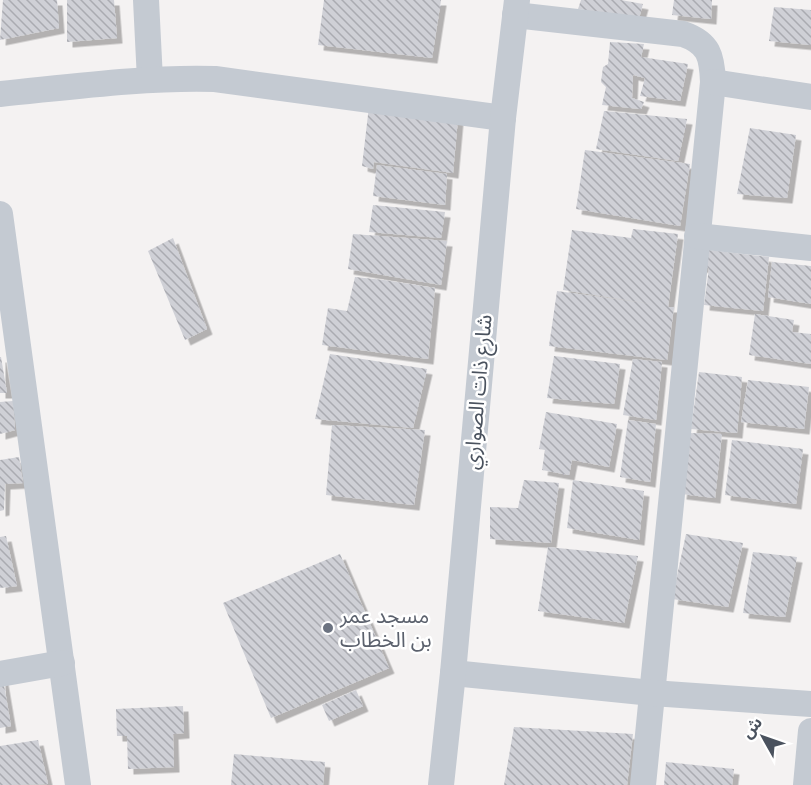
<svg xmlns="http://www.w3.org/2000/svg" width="811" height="785" viewBox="0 0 811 785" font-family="'Fira Sans Condensed','Noto Sans Arabic',sans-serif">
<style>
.building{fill:url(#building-back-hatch);filter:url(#shadow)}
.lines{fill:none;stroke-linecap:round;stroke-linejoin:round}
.minor{stroke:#c4cad2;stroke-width:26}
.worship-dot{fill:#6b7280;stroke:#fff;stroke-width:2}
.labels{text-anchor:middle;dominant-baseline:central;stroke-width:5;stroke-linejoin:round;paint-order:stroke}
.street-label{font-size:21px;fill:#4a525e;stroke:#fff}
.worship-label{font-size:21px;fill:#5b616d;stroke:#fff;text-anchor:start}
</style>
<defs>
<pattern id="building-back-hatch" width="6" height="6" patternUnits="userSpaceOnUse" patternTransform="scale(1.5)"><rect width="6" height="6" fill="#cfd0d6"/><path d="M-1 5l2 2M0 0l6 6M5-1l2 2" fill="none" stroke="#aaabb1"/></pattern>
<filter id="shadow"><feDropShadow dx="5.5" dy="5.5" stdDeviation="0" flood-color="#0004"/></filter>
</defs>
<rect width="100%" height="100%" fill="#f4f2f2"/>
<g class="building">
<path d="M3,0H57L59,28L0,40Z"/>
<path d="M67,0H114L117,38L67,42Z"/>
<path d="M324,0H441L432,58L318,45Z"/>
<path d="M581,0H621L643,4L639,18L578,9Z"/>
<path d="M674,0H712L711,19L672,15Z"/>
<path d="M774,7L811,10V45L769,41Z"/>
<path d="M610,42L644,44L641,57L688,64L680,101L640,96L645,78L633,75L632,98L644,102L641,109L602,105L606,87L601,82L603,67L608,64Z"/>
<path d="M369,106L458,118L453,173L374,162L373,169L362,166Z"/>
<path d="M604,111L687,119L678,161L596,149Z"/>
<path d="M750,128L796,135L787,198L737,194Z"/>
<path d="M585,150L690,164L680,226L576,209Z"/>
<path d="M377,165L447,174L445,205L373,196Z"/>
<path d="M373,205L445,212L441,238L369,232Z"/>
<path d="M633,229L678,234L668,307H674L667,360L549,346L557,291L658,305L563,290L572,230L631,238Z"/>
<path d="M353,234L447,241L441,285L348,269Z"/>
<path d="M173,238L207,329L185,340L148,251Z"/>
<path d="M701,249L769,257L763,311L704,305L709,268L699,267Z"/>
<path d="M772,262L811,266V304L768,297Z"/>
<path d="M355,277L384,280L435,288L428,359L322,345L328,308L347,311Z"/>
<path d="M755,314L794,320L792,332L811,334V364L749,355Z"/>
<path d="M330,354L427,369L413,428L315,419Z"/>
<path d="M554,356L620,364L614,404L547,398Z"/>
<path d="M0,357H1L7,393H0Z"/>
<path d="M633,359L662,362L656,420L623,415Z"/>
<path d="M699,372L742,377L737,433L691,429Z"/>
<path d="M748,380L809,387L804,429L741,422Z"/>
<path d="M13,401L15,430L0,434V402Z"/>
<path d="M546,412L617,424L609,467L572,460L569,475L542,470L545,450L539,449Z"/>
<path d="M628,420L656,424L650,482L620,477Z"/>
<path d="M332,425L425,430L414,505L326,495Z"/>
<path d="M689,433L722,434L715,498L681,494Z"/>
<path d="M732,440L803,449L796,504L725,495Z"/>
<path d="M19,457L23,483L5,484L4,510L0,511V460Z"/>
<path d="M524,480L559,483L551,543L490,539V507L518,508Z"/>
<path d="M573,480L644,491L639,540L567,528Z"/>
<path d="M686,534L743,543L728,607L672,599Z"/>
<path d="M6,536L17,586L0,588V537Z"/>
<path d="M548,547L638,556L624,623L538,611Z"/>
<path d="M753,552L797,557L785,617L743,613Z"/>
<path d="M340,554L389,668L271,718L223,603Z"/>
<path d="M0,679H3L11,726L0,728Z"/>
<path d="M356,690L363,706L329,721L322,705Z"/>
<path d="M183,706L184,733L173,734L174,767L128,769L127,736H117L116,709Z"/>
<path d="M514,727L633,734L627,785H504Z"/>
<path d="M38,740L48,784L0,785V746Z"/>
<path d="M234,754L325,762L323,785H231Z"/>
<path d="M666,762L734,769L732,785H664Z"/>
</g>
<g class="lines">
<g class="minor">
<path d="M146,0L150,80"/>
<path d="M515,15L683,34C709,43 712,56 713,82L643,785"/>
<path d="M713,82L811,97"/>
<path d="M0,94C71,87 143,77 215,79L503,118"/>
<path d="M0,214L78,785"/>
<path d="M697,236L811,248"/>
<path d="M453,673L652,693L811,704"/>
<path d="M0,674L62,663"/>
<path d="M441,785L453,673L503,118L517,0"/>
<path d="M806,785L811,731"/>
</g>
</g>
<circle class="worship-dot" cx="328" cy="628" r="6"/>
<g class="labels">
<g class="street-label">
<text transform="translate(478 392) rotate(-85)">شارع ذات الصواري</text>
</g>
<g class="worship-label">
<text x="340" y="616">مسجد عمر<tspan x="340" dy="24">بن الخطاب</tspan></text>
</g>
</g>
<g transform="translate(763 737) rotate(310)" stroke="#ffffff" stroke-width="4.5" paint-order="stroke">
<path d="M0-4.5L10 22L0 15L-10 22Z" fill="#4a525e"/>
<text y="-9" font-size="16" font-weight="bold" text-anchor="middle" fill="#4a525e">ش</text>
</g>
</svg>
